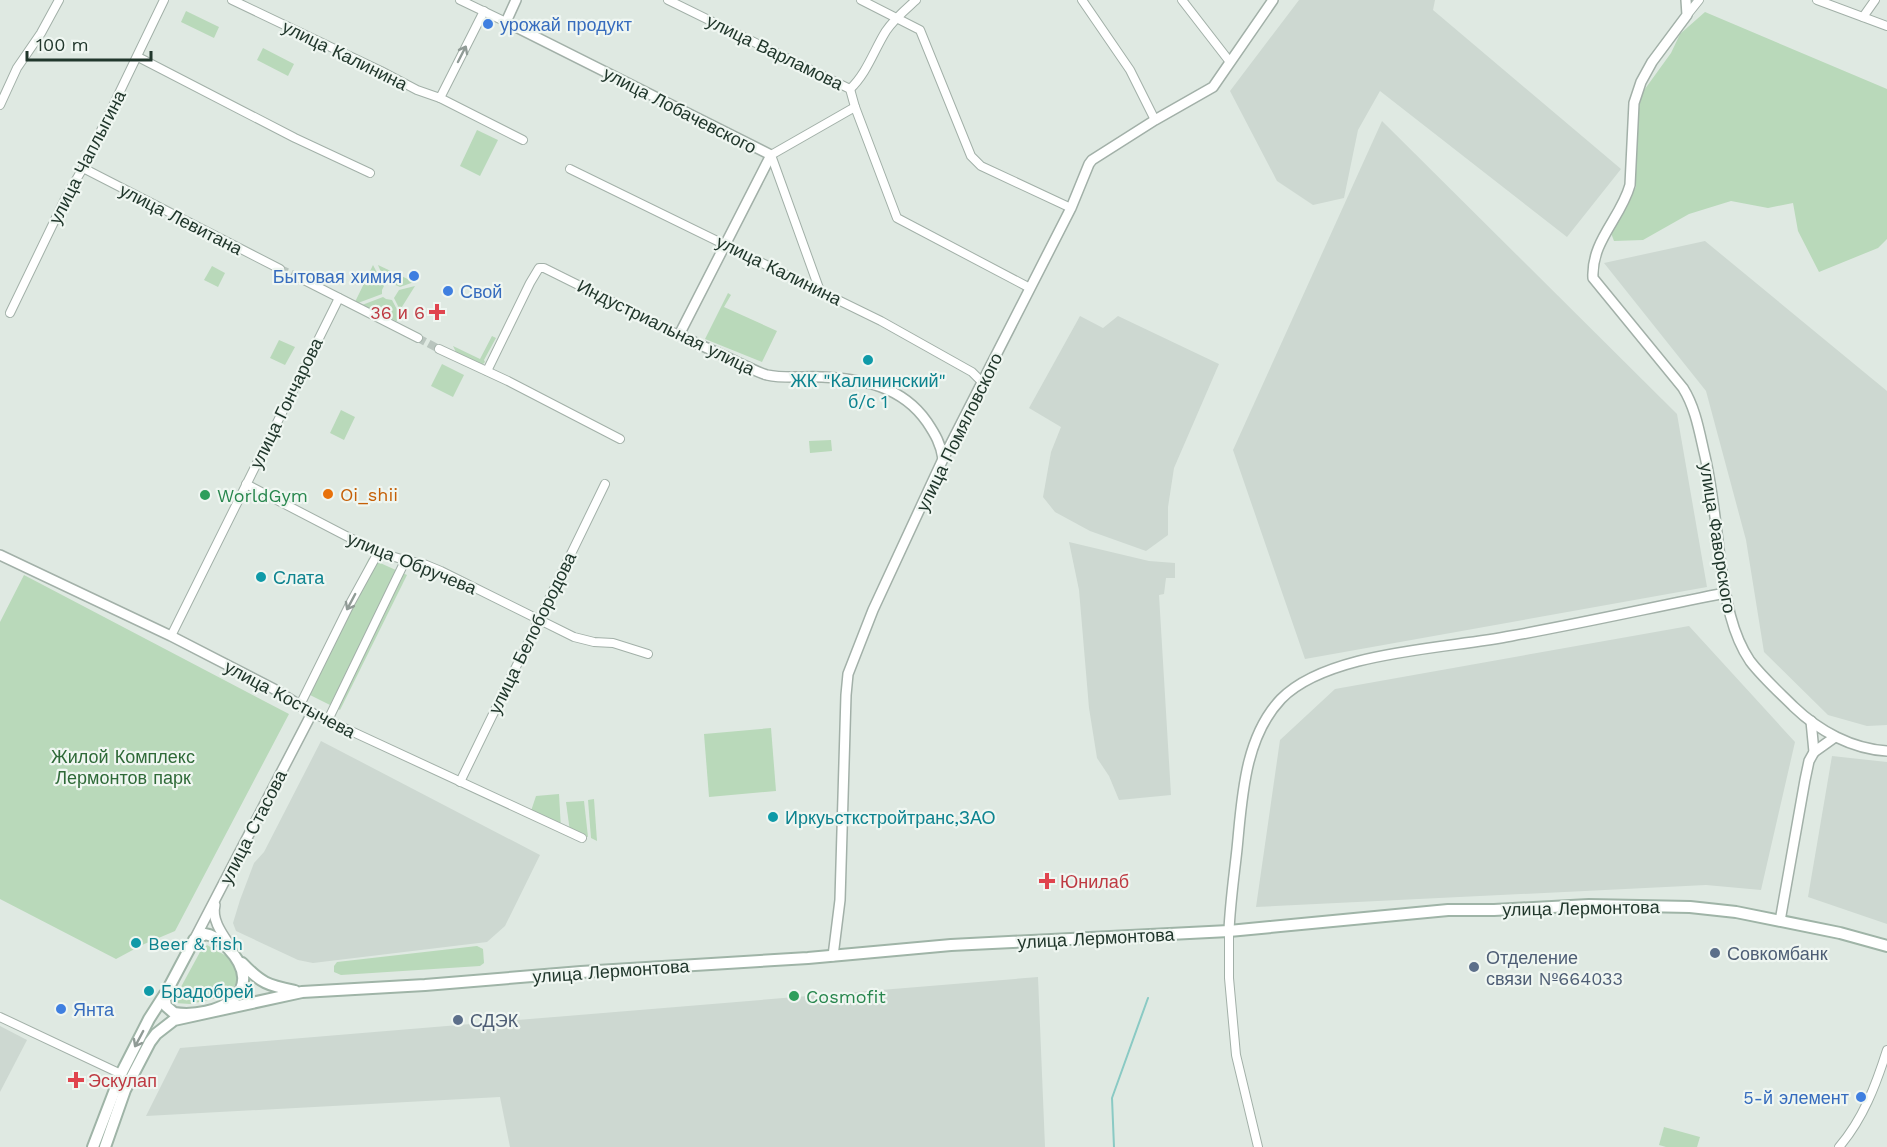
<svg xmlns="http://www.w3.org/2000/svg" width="1887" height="1147" viewBox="0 0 1887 1147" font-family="'Work Sans',sans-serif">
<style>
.built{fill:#cdd8d1}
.green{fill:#b9d9ba}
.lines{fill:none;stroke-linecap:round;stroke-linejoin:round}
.stream{stroke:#8acac4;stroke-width:2}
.minor-tunnel{stroke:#b9c5be;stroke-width:8;stroke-dasharray:8 4;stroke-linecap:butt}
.minor-casing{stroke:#a2b0a8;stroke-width:10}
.tertiary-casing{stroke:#a2b0a8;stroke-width:12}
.secondary-casing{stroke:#9fb4a7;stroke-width:14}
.minor{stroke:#fff;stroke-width:8}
.tertiary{stroke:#fff;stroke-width:9}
.secondary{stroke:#fff;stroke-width:10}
.oneway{stroke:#909b96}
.shop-dot{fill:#3f7fe0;stroke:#eff6f1;stroke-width:2}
.health-dot{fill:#e0444e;stroke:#eff6f1;stroke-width:2}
.culture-dot{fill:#0f9aa8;stroke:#eff6f1;stroke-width:2}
.food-dot{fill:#e8710a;stroke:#eff6f1;stroke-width:2}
.leisure-dot{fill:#2e9e5b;stroke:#eff6f1;stroke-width:2}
.service-dot{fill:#5c6f8a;stroke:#eff6f1;stroke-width:2}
.labels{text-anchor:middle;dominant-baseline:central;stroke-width:4.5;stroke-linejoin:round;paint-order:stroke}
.shop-label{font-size:18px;fill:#366cbe;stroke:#eff6f1;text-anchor:start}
.street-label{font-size:18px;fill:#21372c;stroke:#eff6f1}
.health-label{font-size:18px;fill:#be3a42;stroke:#eff6f1;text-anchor:start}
.culture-label{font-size:18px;fill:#0d838f;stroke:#eff6f1;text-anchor:start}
.food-label{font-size:18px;fill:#c56008;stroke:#eff6f1;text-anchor:start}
.leisure-label{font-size:18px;fill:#27864d;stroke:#eff6f1;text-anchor:start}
.park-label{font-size:18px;fill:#2f6a38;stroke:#eff6f1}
.service-label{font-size:18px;fill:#4e5e75;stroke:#eff6f1;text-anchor:start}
</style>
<rect width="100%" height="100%" fill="#dfe9e2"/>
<g class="built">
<path d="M1299,0H1435L1433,10L1621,169L1567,237L1380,91L1358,130L1344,198L1313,205L1277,181L1230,91Z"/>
<path d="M1382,121L1677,414L1707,587L1305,659L1233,450Z"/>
<path d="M1705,241L1887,391V725L1867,726L1828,715L1764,652L1746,540L1706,391L1604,263Z"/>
<path d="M1080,316L1103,328L1118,316L1219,364L1174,468L1168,507V535L1146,551L1090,531L1055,512L1043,497L1051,452L1061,427L1029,408Z"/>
<path d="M1069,542L1149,561L1175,563V578H1166L1164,594L1159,595L1171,795L1119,800L1109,776L1097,758L1089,708L1079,590Z"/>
<path d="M1689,626L1795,742L1761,890L1706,885L1256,907L1280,740L1335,689Z"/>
<path d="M321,741L540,855L505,926L487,942L313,963L298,960L236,931L233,923L240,900L254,863L264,852Z"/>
<path d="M1832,756L1887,762V924L1808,897Z"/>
<path d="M1038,977L1045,1147H510L500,1097L146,1116L180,1048Z"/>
<path d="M0,1026L27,1040L0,1092Z"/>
</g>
<g class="green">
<path d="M186,11L219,27L214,38L181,22Z"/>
<path d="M1705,12L1887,89V239L1878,248L1819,272L1798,231L1793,203L1768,208L1731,201L1689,214L1643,240L1614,241L1608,225L1636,187V124L1642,93L1671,53L1680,34Z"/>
<path d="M263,48L294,64L288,76L257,60Z"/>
<path d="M477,130L498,140L480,176L460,166Z"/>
<path d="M373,265L384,286L382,290V294L358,303L355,302Z"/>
<path d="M378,265L414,282L400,287L391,283L386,284Z"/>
<path d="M212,266L225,273L218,287L204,280Z"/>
<path d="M415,286L400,310L394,298L399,290Z"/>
<path d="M728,293L731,295L724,307L777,331L762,362L705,339Z"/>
<path d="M383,297L386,299L392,300L402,319L396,321L362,305Z"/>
<path d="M492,336L496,338L484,360L485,362L482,365L456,352L453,346L480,359Z"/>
<path d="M279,340L295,347L285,365L270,358Z"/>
<path d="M442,364L464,375L453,397L431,386Z"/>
<path d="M341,410L355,417L344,440L330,433Z"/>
<path d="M831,440L832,451L810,453L809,441Z"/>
<path d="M369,558L407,575L340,710L304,692Z"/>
<path d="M24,575L289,714L175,931L142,945L116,959L0,899V622Z"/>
<path d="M771,728L776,791L709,797L704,734Z"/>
<path d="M559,794L561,829L530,814L536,796Z"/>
<path d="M594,799L597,841L591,838L588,800Z"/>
<path d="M584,801L588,837L570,832L566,802Z"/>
<path d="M207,945L230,958L239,979L227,996L190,1004L175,1003V998L200,952Z"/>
<path d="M477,946L483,949L484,963L480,966L341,975L334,972V966L337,962Z"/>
<path d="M1664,1127L1700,1137L1697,1147H1666L1659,1145Z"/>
</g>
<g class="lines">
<path class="stream" d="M1114,1147L1112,1098L1148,998"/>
<g class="minor-tunnel">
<path d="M280,269L296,276"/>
<path d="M418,338L439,349"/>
</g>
<g class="minor-casing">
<g id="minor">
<path d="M232,0L381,71L417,90L440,98L523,140"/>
<path d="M460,0L506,22"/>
<path d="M668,0L850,89L855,107L897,218L1030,288"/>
<path d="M861,0L920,30L971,156L981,166L1071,208"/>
<path d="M1082,0L1130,70L1155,120"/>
<path d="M1182,0L1230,62"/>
<path d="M1817,0L1887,26"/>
<path d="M1687,15L1699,0"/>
<path d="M1863,17L1875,0"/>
<path d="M138,57L295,138L370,173"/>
<path d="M850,89C867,73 874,50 886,31C894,19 905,10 916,0"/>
<path d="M440,98L484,11"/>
<path d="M0,105L17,68L41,33L59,0"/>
<path d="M83,168L280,269"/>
<path d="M570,169L881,321L972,372L982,382"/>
<path d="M296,276L418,338"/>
<path d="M820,291L771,155L855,107"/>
<path d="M10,313L66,197L83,168L164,0"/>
<path d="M439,349L508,381L620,439"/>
<path d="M487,371L530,283L539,268H544L679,335"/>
<path d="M246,484L350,538L388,555L408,561L424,564L441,571L574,637L594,642L613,643L648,654"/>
<path d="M171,636L339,298"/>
<path d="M300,705L351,602L379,551"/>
<path d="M312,713L582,838"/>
<path d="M328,720L405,561"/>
<path d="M460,782L605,484"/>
<path d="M1229,931V978L1236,1055L1258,1147"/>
<path d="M0,1017L121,1074"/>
<path d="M1839,1147C1863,1119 1876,1085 1887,1050"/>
</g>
</g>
<g class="tertiary-casing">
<g id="tertiary">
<path d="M516,0L506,22L771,155L679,335C698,344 718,353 737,362C747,366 756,372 767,375C785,379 803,376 822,377C863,379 902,386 927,422C935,434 941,444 943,459"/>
<path d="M1686,0L1687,15L1652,62L1641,82L1634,103L1630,185C1621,218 1591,241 1593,278L1683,388C1695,407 1699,430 1704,452C1713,489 1716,528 1721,565C1726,598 1731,633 1750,661C1763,678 1779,692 1794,707C1819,731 1852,749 1887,751"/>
<path d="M0,555L171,636L274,689L312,713L194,940"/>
<path d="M1814,752L1835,737"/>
<path d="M215,905C211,920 223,935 231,947"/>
<path d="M1780,921L1805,780L1809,761L1814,752L1811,721"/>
<path d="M1229,931C1230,904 1234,877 1237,849C1242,799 1244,738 1281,699C1328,651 1446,649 1511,636C1583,623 1654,607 1725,593"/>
<path d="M833,956L840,900L846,695L848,674L873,610L943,459L1071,208L1089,164L1092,160L1155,120L1213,87L1273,0"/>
</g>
</g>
<g class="secondary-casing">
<g id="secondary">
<path d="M205,934C214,935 221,941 228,948C270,993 216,1019 174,1013L166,1006L165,1000L168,989L194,940Z"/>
<path d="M242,963C262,984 268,985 295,991"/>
<path d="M93,1147L121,1074L149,1019L165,994"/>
<path d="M105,1147L125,1090L150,1042L156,1034L174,1020L302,992L425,985L581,972L808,958L951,945L1229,931L1448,910H1494L1589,905L1690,907L1736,912L1840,933L1887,946"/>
</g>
</g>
<use href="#minor" class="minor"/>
<use href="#tertiary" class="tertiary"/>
<use href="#secondary" class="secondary"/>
</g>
<defs><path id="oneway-shaft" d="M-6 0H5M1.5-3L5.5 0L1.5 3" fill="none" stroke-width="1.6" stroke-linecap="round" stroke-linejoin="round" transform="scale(1.5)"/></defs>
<g class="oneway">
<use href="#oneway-shaft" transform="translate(462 54) rotate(-63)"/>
<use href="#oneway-shaft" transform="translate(351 602) rotate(118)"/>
<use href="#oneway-shaft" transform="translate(139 1039) rotate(118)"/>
</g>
<g class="shop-dot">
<circle cx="488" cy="24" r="6"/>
<circle cx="414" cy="276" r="6"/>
<circle cx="448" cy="291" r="6"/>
<circle cx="61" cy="1009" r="6"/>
<circle cx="1861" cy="1097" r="6"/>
</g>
<g class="health-dot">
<path d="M434 303h6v6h6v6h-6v6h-6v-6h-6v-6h6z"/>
<path d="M1044 872h6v6h6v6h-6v6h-6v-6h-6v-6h6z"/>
<path d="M73 1071h6v6h6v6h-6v6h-6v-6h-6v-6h6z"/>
</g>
<g class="culture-dot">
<circle cx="868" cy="360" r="6"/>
<circle cx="261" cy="577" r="6"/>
<circle cx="773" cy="817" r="6"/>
<circle cx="136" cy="943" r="6"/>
<circle cx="149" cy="991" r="6"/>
</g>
<circle class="food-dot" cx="328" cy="494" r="6"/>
<g class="leisure-dot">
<circle cx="205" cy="495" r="6"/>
<circle cx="794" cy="996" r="6"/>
</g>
<g class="service-dot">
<circle cx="1715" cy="953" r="6"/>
<circle cx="1474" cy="967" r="6"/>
<circle cx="458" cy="1020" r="6"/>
</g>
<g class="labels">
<g class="shop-label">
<text x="500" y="24">урожай продукт</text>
<text x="402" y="276" text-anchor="end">Бытовая химия</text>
<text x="460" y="291">Свой</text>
<text x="73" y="1009">Янта</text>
<text x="1849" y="1097" text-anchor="end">5-й элемент</text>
</g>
<g class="street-label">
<text transform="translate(775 52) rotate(26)">улица Варламова</text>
<text transform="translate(345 55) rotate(26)">улица Калинина</text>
<text transform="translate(680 110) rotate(27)">улица Лобачевского</text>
<text transform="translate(87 157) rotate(-63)">улица Чаплыгина</text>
<text transform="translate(181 219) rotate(27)">улица Левитана</text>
<text transform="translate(779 270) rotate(26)">улица Калинина</text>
<text transform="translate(666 327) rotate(26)">Индустриальная улица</text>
<text transform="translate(286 403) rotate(-64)">улица Гончарова</text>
<text transform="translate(959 432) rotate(-64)">улица Помяловского</text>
<text transform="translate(1718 538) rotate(81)">улица Фаворского</text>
<text transform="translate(412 563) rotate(22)">улица Обручева</text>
<text transform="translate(532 633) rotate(-64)">улица Белобородова</text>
<text transform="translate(290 699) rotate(28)">улица Костычева</text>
<text transform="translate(253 827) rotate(-63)">улица Стасова</text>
<text transform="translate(1581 908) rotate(-1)">улица Лермонтова</text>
<text transform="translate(1096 938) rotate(-3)">улица Лермонтова</text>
<text transform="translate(611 971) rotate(-4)">улица Лермонтова</text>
</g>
<g class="health-label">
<text x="425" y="312" text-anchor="end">36 и 6</text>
<text x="1060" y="881">Юнилаб</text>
<text x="88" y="1080">Эскулап</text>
</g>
<g class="culture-label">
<text x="868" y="380" text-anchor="middle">ЖК "Калининский"<tspan x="868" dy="21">б/с 1</tspan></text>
<text x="273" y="577">Слата</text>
<text x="785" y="817">Иркуьсткстройтранс,ЗАО</text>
<text x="148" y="943">Beer &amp; fish</text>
<text x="161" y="991">Брадобрей</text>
</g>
<g class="food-label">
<text x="340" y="494">Oi_shii</text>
</g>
<g class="leisure-label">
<text x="217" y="495">WorldGym</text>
<text x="806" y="996">Cosmofit</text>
</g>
<g class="park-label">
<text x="123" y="756">Жилой Комплекс<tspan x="123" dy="21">Лермонтов парк</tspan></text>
</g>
<g class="service-label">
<text x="1727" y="953">Совкомбанк</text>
<text x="1486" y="957">Отделение<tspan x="1486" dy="21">связи №664033</tspan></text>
<text x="470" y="1020">СДЭК</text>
</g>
</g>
<path d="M27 51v9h124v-9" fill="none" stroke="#21372c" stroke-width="3"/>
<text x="36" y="51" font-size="18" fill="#21372c" stroke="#eff6f1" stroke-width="4.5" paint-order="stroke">100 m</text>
</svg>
